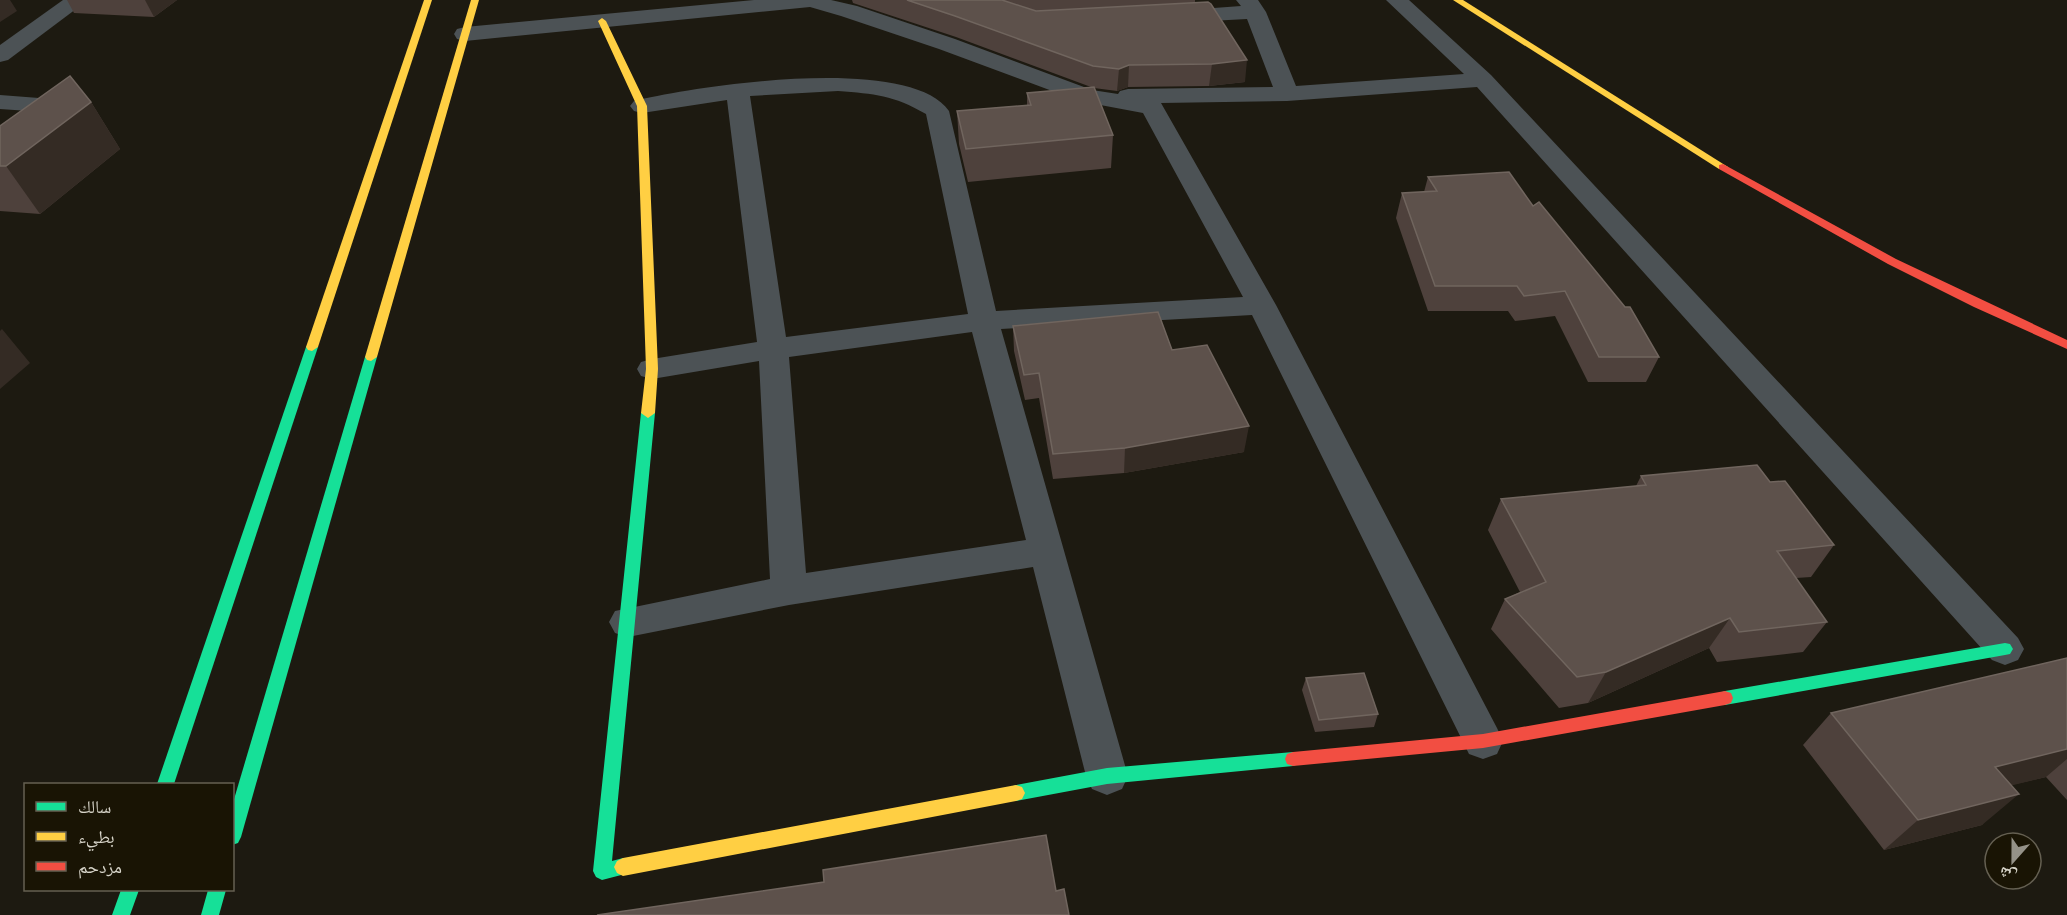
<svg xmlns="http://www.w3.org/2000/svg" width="2067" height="915" viewBox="0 0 2067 915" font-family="Karla,'Noto Naskh Arabic',sans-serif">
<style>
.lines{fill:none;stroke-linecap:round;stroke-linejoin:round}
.street{fill:#4c5255;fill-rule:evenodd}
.fast{fill:#16e098;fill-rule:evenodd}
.slow{fill:#ffcf43;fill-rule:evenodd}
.jam{fill:#f24e42;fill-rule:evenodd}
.wall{fill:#4e413c}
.shaded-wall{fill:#342b24}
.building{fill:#5d514b;stroke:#70655e;stroke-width:1.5}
</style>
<rect width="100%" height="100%" fill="#1d1a11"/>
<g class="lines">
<g class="street">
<path d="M63,0H88L8,60L0,62V45Z"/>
<path d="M754,0H831L857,6L955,39L1092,90L1118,94L1120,91L1128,89L1273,87L1247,19L1173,23L1165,22L1162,17L1165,12L1173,11L1241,6L1236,0H1258L1266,12L1296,86L1464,74L1386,0H1409L1491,75L2018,638L2024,649L2018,660L2005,665L1992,660L1477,87L1287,101L1161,103L1276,305L1497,728L1503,741L1497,754L1483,759L1469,754L1252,315L1001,329L1128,776L1122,789L1107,795L1092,789L1086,776L1033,567L789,605L628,637L615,633L609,622L615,611L770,579L759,361L652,379L641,376L637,369L641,362L652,359L757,342L727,100L642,113L634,111L630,106L634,101C695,86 909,53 949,111L996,311L1243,297L1143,113L1079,101L939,49L841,16L810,7L465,41L457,39L454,34L457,29L465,27ZM838,91C875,94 893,95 926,114L968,314L786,337L750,96ZM972,332L1026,540L806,573L789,357Z"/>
<path d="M0,95L65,100L73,102L77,107L9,163L0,166V146L43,112L0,109Z"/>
</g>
<g class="fast">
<path d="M312,343L318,347L174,784H157L306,347Z"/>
<path d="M371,353L377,357L241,837L238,843L232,845V806L365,357Z"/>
<path d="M648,408L655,413L612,861L623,858L629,861L632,867L629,873L602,880L596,877L593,871L641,413Z"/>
<path d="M2005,643L2010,644L2013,649L2010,654L2005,655L1725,705L1719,703L1717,698L1719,693L1725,691Z"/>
<path d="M1293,752L1299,754L1301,759L1299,764L1293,766L1107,784L1016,801L1010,799L1007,793L1010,787L1016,785L1107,768Z"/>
<path d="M121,890H139L130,915H112Z"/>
<path d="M208,890H226L219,915H201Z"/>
</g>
<g class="slow">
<path d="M424,0H432L318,347L312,351L308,350L306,347Z"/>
<path d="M471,0H479L377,357L371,361L367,360L365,357Z"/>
<path d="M1453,0H1463L1728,167L1727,169H1719Z"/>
<path d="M602,18L606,21L647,106L658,369L655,413L648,418L641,413L646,369L637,106L598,21Z"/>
<path d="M1016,785L1022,787L1025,793L1022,799L1016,801L623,876L617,873L614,867L617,861L623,858Z"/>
</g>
<g class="jam">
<path d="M1723,164L1896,259L2067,340V349L1974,307L1888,264L1719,169V165Z"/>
<path d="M1725,691L1731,693L1733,698L1731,703L1725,705L1483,748L1293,766L1287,764L1285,759L1287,754L1293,752L1483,734Z"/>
</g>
</g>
<g class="wall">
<path d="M67,0H177L154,17L74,13Z"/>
<path d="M852,0H1195V3L1245,82L1209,86L1128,87L1117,91L1094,88L1113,135L1111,168L968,182L959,144L957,111L1027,105V93L1091,87L956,37L853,3Z"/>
<path d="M91,102L120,149L40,214L0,211V126Z"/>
<path d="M1428,177L1533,206L1659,357L1646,382H1588L1555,316L1515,321L1508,311H1428L1396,218L1402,193L1424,192Z"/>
<path d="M1013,326L1172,350L1244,452L1124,473L1053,479L1039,398L1025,400L1014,351Z"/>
<path d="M1641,476L1770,482L1834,545L1811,577L1796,578L1827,622L1803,652L1717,662L1709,648L1588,703L1559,708L1491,629L1505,599L1520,592L1488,530L1501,499L1636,486Z"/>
<path d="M2067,658V800L2046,777L2011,785L1982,825L1884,850L1803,745L1831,713Z"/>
<path d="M1306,678L1378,714L1374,727L1315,732L1302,690Z"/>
</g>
<g class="shaded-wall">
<path d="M0,0H10L17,11L0,22Z"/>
<path d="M145,0H177L154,17Z"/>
<path d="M1247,60L1245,82L1209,86L1212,64Z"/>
<path d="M1129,65L1128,87L1117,91L1119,69Z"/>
<path d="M91,102L120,149L40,214L6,166Z"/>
<path d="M2,329L30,363L0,389V331Z"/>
<path d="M1249,426L1244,452L1124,473L1125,448Z"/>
<path d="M1730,618L1709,648L1588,703L1606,672Z"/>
<path d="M2067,749V759L2046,777L1960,798L1995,767Z"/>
<path d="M2019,794L1982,825L1884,850L1918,820Z"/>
</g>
<g class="building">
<path d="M907,0H1002L1036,11L1208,2L1211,4L1247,60L1212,64L1129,65L1119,69L1093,66L955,16Z"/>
<path d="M70,76L91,102L6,166H0V126Z"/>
<path d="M1094,87L1113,135L966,149L957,111L1031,105L1027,93Z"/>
<path d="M1509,172L1533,206L1539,202L1625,307H1630L1659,357H1599L1565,291L1524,296L1517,286H1435L1402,193L1437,191L1428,177Z"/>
<path d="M1158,312L1172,350L1207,345L1249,426L1125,448L1053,454L1039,373L1024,375L1013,326Z"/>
<path d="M1757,465L1770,482L1785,481L1834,545L1777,551L1827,622L1739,632L1730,618L1606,672L1577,677L1505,599L1546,582L1501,499L1646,485L1641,476Z"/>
<path d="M2067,658V749L1995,767L2019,794L1918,820L1831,713Z"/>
<path d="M1364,673L1378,714L1319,720L1306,678Z"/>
<path d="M1046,835L1056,891L1064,889L1069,915H597L824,882L823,870Z"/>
</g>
<rect x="24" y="783" width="210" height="108" fill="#191404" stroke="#656052" stroke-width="1.5"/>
<rect x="36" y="802" width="30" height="9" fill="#16e098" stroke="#656052" stroke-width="1.5"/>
<text x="78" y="813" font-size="18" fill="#d6d3c8">سالك</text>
<rect x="36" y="832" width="30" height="9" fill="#ffcf43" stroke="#656052" stroke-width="1.5"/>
<text x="78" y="843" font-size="18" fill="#d6d3c8">بطيء</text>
<rect x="36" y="862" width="30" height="9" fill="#f24e42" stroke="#656052" stroke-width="1.5"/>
<text x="78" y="873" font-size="18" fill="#d6d3c8">مزدحم</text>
<g transform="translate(2013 861) rotate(201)"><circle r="28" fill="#191404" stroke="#656052" stroke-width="1.5"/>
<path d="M0-4.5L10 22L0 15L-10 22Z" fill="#959288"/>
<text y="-9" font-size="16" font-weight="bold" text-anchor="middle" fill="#d6d3c8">ش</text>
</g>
</svg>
